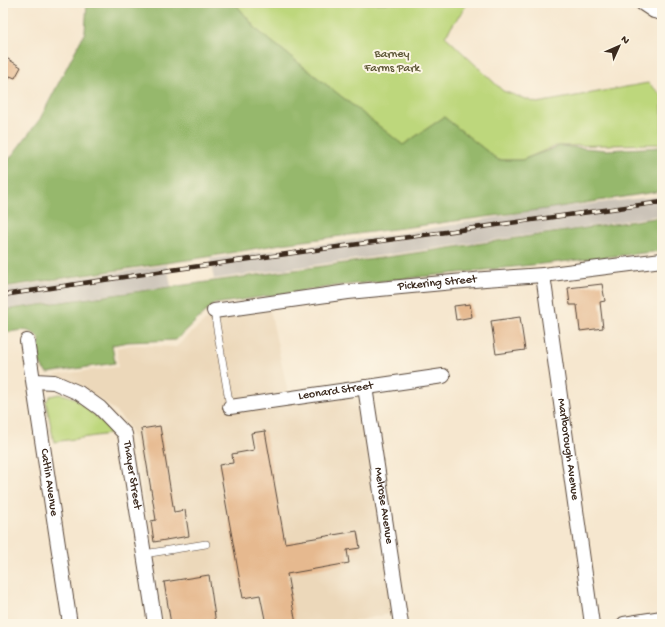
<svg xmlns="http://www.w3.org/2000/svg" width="665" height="627" viewBox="0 0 665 627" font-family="'Gochi Hand',sans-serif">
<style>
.built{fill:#ecd8ba}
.industrial{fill:#cbc3b8}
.green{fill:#bdd77c;stroke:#7c804d}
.forest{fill:#96b86c;stroke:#687145}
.building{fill:#e6b98f}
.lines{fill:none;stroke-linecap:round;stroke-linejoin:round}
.lane-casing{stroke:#574639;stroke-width:8}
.street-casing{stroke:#574639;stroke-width:16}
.lane{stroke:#fff;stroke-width:7}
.street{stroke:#fff;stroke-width:14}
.rail-casing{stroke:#3b2a1e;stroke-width:4.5}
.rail{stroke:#fcf5e5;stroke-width:3;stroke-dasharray:9;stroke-linecap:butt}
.labels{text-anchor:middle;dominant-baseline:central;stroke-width:4;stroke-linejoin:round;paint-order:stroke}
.park-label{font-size:12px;fill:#5c5536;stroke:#fcf5e5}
.street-label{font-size:12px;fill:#3b2a1e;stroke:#fcf5e5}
</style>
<rect width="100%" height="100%" fill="#fcf5e5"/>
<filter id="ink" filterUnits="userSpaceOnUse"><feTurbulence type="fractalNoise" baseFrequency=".025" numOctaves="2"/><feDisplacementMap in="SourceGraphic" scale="8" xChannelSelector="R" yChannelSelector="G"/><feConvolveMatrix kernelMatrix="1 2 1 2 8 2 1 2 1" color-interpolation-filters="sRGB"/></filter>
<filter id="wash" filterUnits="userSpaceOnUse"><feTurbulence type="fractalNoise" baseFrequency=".012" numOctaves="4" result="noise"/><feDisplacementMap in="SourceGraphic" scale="16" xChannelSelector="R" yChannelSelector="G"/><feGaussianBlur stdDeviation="0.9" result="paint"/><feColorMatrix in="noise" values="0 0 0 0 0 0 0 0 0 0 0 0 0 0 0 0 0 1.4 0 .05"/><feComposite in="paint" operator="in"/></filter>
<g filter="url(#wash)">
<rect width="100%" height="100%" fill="#f6e7cf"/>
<path class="built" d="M270,310L290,402L358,393L394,613L341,624H163L135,442L127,423L113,409L96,396L55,375L118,367L117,348L132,345L176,347L206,320Z"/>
<g class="industrial">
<path d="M662,196V215L573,229L214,279L210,259L398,234L546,209Z"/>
<path d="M167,265L171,286L3,309V289Z"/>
</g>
<g class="green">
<path d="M235,3H468L445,36L503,91L537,103L648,83L662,95V144L555,146L522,160H498L444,117L403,145L257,30Z"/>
<path d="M59,394L66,395L74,398L116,433L54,442L46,402L50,396Z"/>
</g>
<g class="forest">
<path d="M87,3H235L257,30L403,145L444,117L498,160H522L560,146L607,150L662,147V191L546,209L281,244L207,257L3,287V167L40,119L85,32Z"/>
<path d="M662,217V251L336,286L214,304L176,340L128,342L112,345L115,363L48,373L44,370L37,359L40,339C29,326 18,331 3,333V310L374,259Z"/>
</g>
<g id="blocks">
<g class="building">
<path d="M3,56L21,67L15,78L10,76L3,89Z"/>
<path d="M602,284L605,301L600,302L603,328L580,331L577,305H570L568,288Z"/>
<path d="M470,304L472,317L456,320L454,306Z"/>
<path d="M520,317L525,350L496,354L491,321Z"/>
<path d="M160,426L174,512L185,510L189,536L154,542L151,521L156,520L141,429Z"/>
<path d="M265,431L285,543L357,531L360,548L347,550L349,563L287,574L296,624H266L260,595L243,598L219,465L233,463L232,454L254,450L251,433Z"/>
<path d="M209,575L216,624H171L164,582Z"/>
</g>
</g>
</g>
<g filter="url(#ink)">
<use href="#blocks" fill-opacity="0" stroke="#574639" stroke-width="1"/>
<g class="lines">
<g class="lane-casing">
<g id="lane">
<path d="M214,311L230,407"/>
<path d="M144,554L206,544"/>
</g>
</g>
<g class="street-casing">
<g id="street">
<path d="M642,3L654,11L662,13"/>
<path id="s1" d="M543,275L592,624"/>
<path id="s2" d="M214,311L348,292L485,279L543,275L662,260"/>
<path id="s3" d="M27,341L70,624"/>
<path id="s4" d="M34,381L54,382L79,393L100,408L125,434L155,624"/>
<path id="s5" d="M365,387L401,624"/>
<path id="s6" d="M230,407L443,376"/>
<path d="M624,624L662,618"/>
</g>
</g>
<use href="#lane" class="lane"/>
<use href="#street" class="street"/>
<g class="rail-casing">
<path id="rail" d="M3,295L171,270L662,202"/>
</g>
<use href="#rail" class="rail"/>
</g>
</g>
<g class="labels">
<g class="park-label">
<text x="392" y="55">Barney<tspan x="392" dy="14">Farms Park</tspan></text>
</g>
<g class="street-label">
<text stroke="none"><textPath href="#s2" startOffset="225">Pickering Street</textPath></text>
<text stroke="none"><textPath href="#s6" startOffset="107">Leonard Street</textPath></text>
<text stroke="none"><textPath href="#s1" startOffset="176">Marlborough Avenue</textPath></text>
<text stroke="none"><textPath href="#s4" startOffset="151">Thayer Street</textPath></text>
<text stroke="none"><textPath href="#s3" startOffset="143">Catlin Avenue</textPath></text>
<text stroke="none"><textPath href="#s5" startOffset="120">Melrose Avenue</textPath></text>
</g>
</g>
<rect width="665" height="627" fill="none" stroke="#fcf5e5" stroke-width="16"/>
<g transform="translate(619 46) rotate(45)" stroke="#fcf5e5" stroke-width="3" paint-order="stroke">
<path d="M0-3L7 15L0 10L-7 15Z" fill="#3b2a1e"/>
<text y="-6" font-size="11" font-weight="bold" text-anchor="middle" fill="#3b2a1e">N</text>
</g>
</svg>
